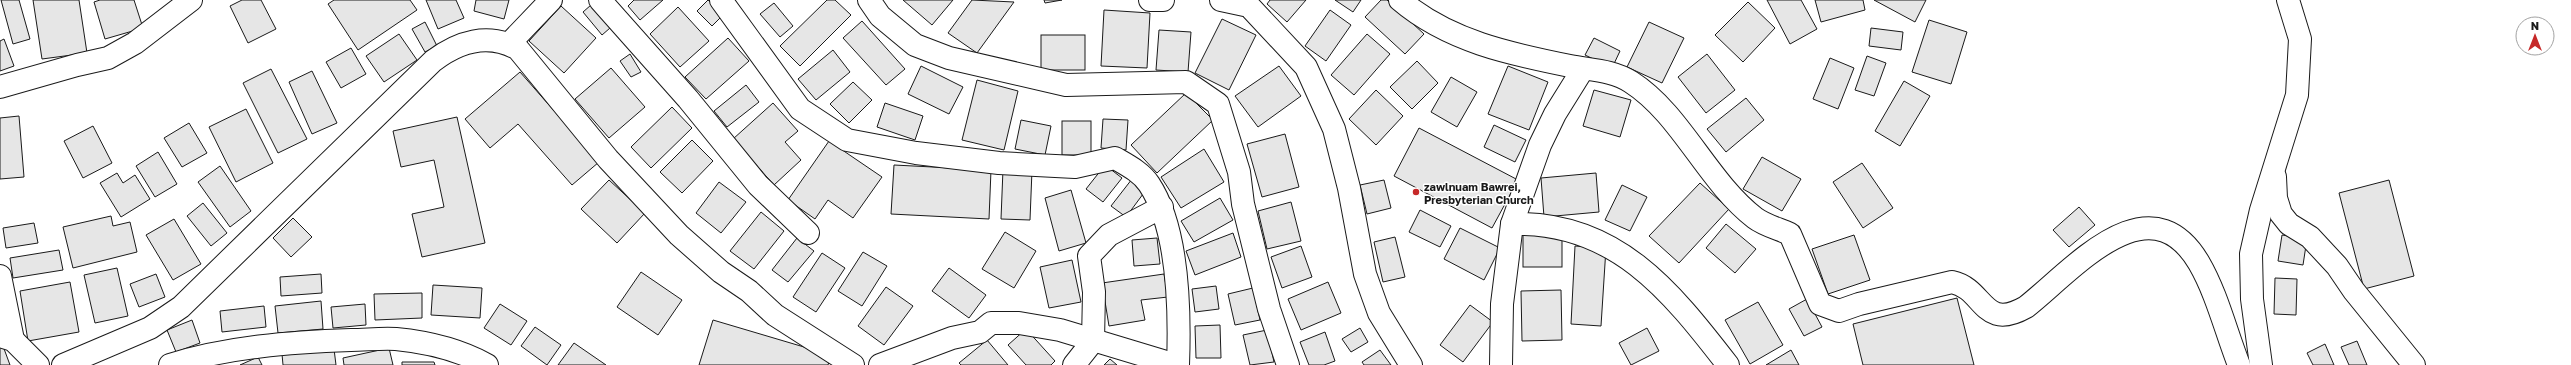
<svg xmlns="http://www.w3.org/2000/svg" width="2571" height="365" viewBox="0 0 2571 365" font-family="'Golos Text',sans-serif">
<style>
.building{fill:#e6e6e6;stroke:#1a1a1a}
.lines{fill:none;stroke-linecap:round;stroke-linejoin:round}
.minor-casing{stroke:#1a1a1a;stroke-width:24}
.minor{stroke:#fff;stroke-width:22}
.poi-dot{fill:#c62828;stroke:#fff;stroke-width:1.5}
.labels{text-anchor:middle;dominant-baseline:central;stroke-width:3;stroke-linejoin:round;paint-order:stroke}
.poi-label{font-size:11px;font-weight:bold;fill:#1a1a1a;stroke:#fff;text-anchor:start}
</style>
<rect width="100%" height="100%" fill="#fff"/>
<g class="building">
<path d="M1,0H19L30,39L13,44Z"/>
<path d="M33,0H79L87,53L42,59Z"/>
<path d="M100,0H134L143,28L105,39L94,2Z"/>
<path d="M242,0H261L276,29L248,43L230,6Z"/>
<path d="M334,0H410L417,10L358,50L328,4Z"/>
<path d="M426,0H456L464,18L438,29Z"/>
<path d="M476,0H509L504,19L474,11Z"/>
<path d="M634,0H663L640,20L628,6Z"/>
<path d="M708,0L724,14L712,26L697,11Z"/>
<path d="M827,0H835L851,15L800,66L780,46Z"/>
<path d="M903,0H953L932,25Z"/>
<path d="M972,0L1014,2L977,53L948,33Z"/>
<path d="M1044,0H1062L1045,3Z"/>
<path d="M1270,0H1306L1287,22L1267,4Z"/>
<path d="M1335,0H1361L1353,12Z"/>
<path d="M1381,0H1387L1424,34L1405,54L1365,17Z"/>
<path d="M1767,0H1801L1817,29L1790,44Z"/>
<path d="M1815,0H1863L1865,10L1821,22Z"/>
<path d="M1874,0H1926L1915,22Z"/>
<path d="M1748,2L1775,28L1743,62L1715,35Z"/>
<path d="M774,3L793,26L780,37L760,14Z"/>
<path d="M591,5L610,28L602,35L583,12Z"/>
<path d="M561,6L596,38L564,73L529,41Z"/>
<path d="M678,7L709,41L680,67L650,34Z"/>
<path d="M1104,10L1150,13L1147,68L1101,66Z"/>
<path d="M1330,10L1351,25L1326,61L1305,46Z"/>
<path d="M1222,19L1256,35L1229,90L1195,73Z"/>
<path d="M1929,20L1967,32L1951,84L1912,72Z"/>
<path d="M862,21L905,69L886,85L843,38Z"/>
<path d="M425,22L437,46L425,52L412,29Z"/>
<path d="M1649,22L1684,38L1662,83L1627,67Z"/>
<path d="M1871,28L1903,32L1901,50L1869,46Z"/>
<path d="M1159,30L1191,32L1188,72L1156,70Z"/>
<path d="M399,34L417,60L384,82L366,56Z"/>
<path d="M1367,34L1390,54L1354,95L1331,75Z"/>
<rect x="1041" y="35" width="44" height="35"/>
<path d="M728,38L749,61L706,99L685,77Z"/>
<path d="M1594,38L1620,51L1612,68L1585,55Z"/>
<path d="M4,39L14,66L0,71V41Z"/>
<path d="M351,48L366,74L341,88L326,62Z"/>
<path d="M833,50L850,72L816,100L798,79Z"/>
<path d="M630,54L641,72L631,77L620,61Z"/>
<path d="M1707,54L1735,90L1706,113L1678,77Z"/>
<path d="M1867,56L1886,63L1874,96L1855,90Z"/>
<path d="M1830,58L1854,68L1838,109L1813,99Z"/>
<path d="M1417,61L1438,83L1412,109L1390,87Z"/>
<path d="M921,66L963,87L949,114L908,94Z"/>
<path d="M1279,66L1301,96L1258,127L1235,96Z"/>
<path d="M1508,66L1548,82L1529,130L1488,114Z"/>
<path d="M611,68L645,107L609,138L575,99Z"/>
<path d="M271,69L307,139L278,153L243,83Z"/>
<path d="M312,71L337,123L312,134L289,82Z"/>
<path d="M520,72L599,162L572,185L518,124L490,148L465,119Z"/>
<path d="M1451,77L1477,92L1457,127L1431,112Z"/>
<path d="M977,80L1018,91L1004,150L962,140Z"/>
<path d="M1904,81L1930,96L1900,146L1875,131Z"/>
<path d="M853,82L872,100L849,123L830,104Z"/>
<path d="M746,85L759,102L727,127L714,111Z"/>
<path d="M1376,90L1403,116L1376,145L1349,119Z"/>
<path d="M1594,90L1631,100L1620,137L1583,126Z"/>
<path d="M1186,93L1213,120L1157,173L1131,145Z"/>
<path d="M1746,98L1764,120L1726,152L1707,129Z"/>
<path d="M773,103L798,131L785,142L801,160L774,185L733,139Z"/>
<path d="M885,103L923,116L915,140L877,127Z"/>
<path d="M672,107L692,128L651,168L631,147Z"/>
<path d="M246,109L273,163L236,182L209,127Z"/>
<path d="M19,116L24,177L0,179V118Z"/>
<path d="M457,117L485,243L422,257L412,214L444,207L434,160L401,167L393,131Z"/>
<path d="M1103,119L1128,120L1126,150L1101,148Z"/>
<path d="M1021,120L1051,126L1045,155L1015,149Z"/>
<rect x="1062" y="121" width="29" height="34"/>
<path d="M189,123L207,153L182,167L164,138Z"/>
<path d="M1494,125L1526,140L1515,162L1484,147Z"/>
<path d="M93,126L112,163L83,178L64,141Z"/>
<path d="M1419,128L1518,180L1492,228L1394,176Z"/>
<path d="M1285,134L1299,187L1262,197L1247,144Z"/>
<path d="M692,140L713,161L682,193L660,172Z"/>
<path d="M829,141L882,177L853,218L828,200L815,219L788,200Z"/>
<path d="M1204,149L1224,182L1181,208L1161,177Z"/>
<path d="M158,152L177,184L155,197L136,166Z"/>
<path d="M1762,157L1801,179L1782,211L1743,189Z"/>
<path d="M1862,163L1893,208L1863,228L1833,182Z"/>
<path d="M894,165L991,170L989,219L891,214Z"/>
<path d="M1105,165L1122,178L1103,202L1086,189Z"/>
<path d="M220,166L251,211L230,227L198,182Z"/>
<path d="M1003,169L1032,170L1030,220L1001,219Z"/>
<path d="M117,173L123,183L135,175L150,199L121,217L100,183Z"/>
<path d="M1596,173L1599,212L1544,217L1541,178Z"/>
<path d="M1132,179L1146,190L1126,217L1111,206Z"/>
<path d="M609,180L645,213L617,243L581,209Z"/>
<path d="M1384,180L1391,208L1367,214L1360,185Z"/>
<path d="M2389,180L2414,276L2364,289L2339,193Z"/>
<path d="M719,182L746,202L721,233L696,213Z"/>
<path d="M1700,183L1729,209L1679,263L1649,236Z"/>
<path d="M1622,185L1647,197L1630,231L1605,220Z"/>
<path d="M1071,190L1086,243L1059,251L1045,198Z"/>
<path d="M1220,198L1233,220L1194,242L1181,221Z"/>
<path d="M1291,202L1301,241L1267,249L1258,211Z"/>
<path d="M203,203L227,233L211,246L187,216Z"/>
<path d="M2079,207L2095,225L2069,247L2053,230Z"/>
<path d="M1420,210L1451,226L1440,247L1409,232Z"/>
<path d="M761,212L784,231L754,269L730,251Z"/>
<path d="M111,216L113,226L130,222L137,252L73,268L63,227Z"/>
<path d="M293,218L312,237L291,257L273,238Z"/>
<path d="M174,219L201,264L173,280L146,235Z"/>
<path d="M34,223L38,243L6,248L3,228Z"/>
<path d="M1726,224L1756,249L1735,273L1706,248Z"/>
<path d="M1460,228L1500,248L1484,280L1444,259Z"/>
<path d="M1005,232L1036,251L1014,288L982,269Z"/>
<path d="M1233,233L1241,257L1195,275L1186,251Z"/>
<rect x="1523" y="235" width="39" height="32"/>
<path d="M1854,235L1870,280L1828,294L1812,249Z"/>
<path d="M2282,235L2307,239L2303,265L2278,261Z"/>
<path d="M1395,237L1405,277L1383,282L1374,242Z"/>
<path d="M797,238L814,251L788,282L772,270Z"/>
<path d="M1157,238L1160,264L1134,266L1132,240Z"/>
<path d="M1301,246L1312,277L1282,288L1271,257Z"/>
<path d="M1575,246L1606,248L1601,326L1571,324Z"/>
<path d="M59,250L63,270L13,278L10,258Z"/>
<path d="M863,252L887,266L862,306L838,291Z"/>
<path d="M822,253L845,268L816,312L793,297Z"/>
<path d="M1072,260L1081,302L1049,308L1040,267Z"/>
<path d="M117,268L128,316L95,323L84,275Z"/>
<path d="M949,268L986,295L969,318L932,291Z"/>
<path d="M641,272L682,300L658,335L617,307Z"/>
<path d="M156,274L165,297L139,307L130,284Z"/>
<path d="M321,274L322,293L281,296L280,277Z"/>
<path d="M1164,274L1168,297L1141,300L1145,320L1109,326L1102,283Z"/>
<path d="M2275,278L2297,279L2296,315L2274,314Z"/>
<path d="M70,282L79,332L28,341L20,291Z"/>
<path d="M1328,282L1341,313L1301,330L1288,299Z"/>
<path d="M433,285L482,288L480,318L431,315Z"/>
<path d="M1216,286L1219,309L1195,312L1192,289Z"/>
<path d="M886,287L913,306L884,345L858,326Z"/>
<path d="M1253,288L1260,320L1235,325L1228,294Z"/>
<path d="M1561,290L1562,340L1522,341L1521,291Z"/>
<path d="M422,293V318L375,320L374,294Z"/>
<path d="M1957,298L1974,365H1863L1853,324Z"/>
<path d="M1807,299L1822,327L1804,336L1789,309Z"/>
<path d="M321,301L323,329L278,333L275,306Z"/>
<path d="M1758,302L1783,345L1750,364L1725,320Z"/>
<path d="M365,304L366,325L333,328L331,307Z"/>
<path d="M500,304L527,321L511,345L484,328Z"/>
<path d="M1470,305L1493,322L1463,362L1440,345Z"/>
<path d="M264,306L266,327L222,332L220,311Z"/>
<path d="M192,320L200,343L176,352L167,330Z"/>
<path d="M713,320L831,355L828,365H699Z"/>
<path d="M1220,325L1221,358H1196L1195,326Z"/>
<path d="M535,327L561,345L547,365L521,346Z"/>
<path d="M1360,328L1368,342L1351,352L1342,339Z"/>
<path d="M1647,328L1659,351L1631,365L1619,343Z"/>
<path d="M1026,329L1055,361L1051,365H1026L1008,345Z"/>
<path d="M1267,330L1274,362L1250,365L1243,335Z"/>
<path d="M1325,332L1335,361L1324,365H1309L1300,342Z"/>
<path d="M987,340L1008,365H961L959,363Z"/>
<path d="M2357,341L2367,365H2349L2341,347Z"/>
<path d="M574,343L606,365H558Z"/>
<path d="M2325,344L2334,365H2313L2307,353Z"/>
<path d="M3,346L10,365H0V347Z"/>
<path d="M389,348L393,365H344L343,358Z"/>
<path d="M334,349L336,365H283L282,354Z"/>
<path d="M1380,350L1391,365H1364L1362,362Z"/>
<path d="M1791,350L1799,365H1766Z"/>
<path d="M258,357L262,365H240Z"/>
<path d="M1110,359L1117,365H1104Z"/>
<path d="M402,362H434L435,365H402Z"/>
</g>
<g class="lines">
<g class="minor-casing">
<g id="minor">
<path d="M600,0L688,99L758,185L808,233"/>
<path d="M721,0L800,109L847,140L916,153L999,163L1075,167L1115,158C1127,165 1141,172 1149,184C1179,229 1180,312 1178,365"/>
<path d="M869,0L880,16L915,45L949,58L1066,85L1186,82L1218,104L1239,172L1243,204L1269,309L1288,365"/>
<path d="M1150,0H1163"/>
<path d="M1221,0L1249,6L1306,67L1334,129L1349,188L1365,274L1379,313L1411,365"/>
<path d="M1400,0C1448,41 1510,54 1570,66C1590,70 1613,70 1631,82C1681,114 1707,181 1755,218C1764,225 1779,229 1790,234L1820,304L1839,311L1859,304L1952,282C1985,289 1982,332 2026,307C2072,271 2149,178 2199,263C2217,294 2226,332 2239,365"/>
<path d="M509,44L551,0"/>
<path d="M0,87L77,65L108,58L135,43L191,0"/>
<path d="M2275,177L2276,198L2281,214L2289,224L2310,237L2337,266L2354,291L2414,365"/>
<path d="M1512,224C1615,221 1670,290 1728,365"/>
<path d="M0,276L13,340"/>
<path d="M0,336L13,340L38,365"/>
<path d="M63,365L150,328L181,307L433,61C458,42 488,32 518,49L608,159L679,235L721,272L749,291L775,315L853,365"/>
<path d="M170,365C227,347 291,342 351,340C365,340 381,338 396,339C427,342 460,350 487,365"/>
<path d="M880,365L952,338L980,332L991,323H1019L1060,330L1176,365"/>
<path d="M1074,365L1093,341L1094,292L1089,256L1109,235L1162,207"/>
<path d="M1501,365L1502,304L1512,224L1540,145L1555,114L1583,69"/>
<path d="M2261,365L2252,299L2251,254L2261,210L2297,95L2300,39L2288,0"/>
</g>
</g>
<use href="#minor" class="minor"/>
</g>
<circle class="poi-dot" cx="1416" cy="192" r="4"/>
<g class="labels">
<g class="poi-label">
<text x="1424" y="186">zawlnuam Bawrei,<tspan x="1424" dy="13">Presbyterian Church</tspan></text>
</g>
</g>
<g transform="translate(2535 36)"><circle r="19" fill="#ffffff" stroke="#a3a3a3"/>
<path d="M0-3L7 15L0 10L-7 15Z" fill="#c62828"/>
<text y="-6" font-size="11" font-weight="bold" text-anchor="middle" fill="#1a1a1a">N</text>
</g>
</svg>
